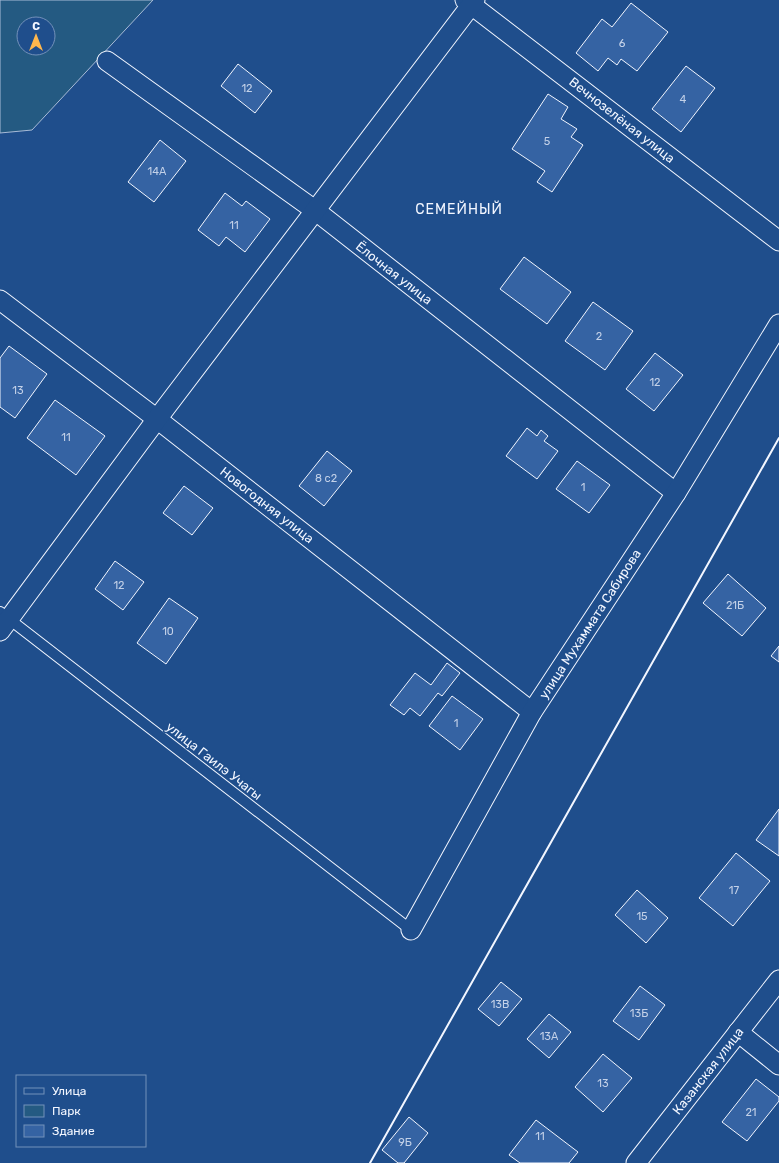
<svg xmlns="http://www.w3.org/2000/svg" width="779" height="1163" viewBox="0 0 779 1163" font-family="Rubik,sans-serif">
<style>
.green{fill:#245a82;stroke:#a8bbd7;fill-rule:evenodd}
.building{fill:#3563a3;stroke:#f2f6ff}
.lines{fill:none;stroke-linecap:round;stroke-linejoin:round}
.service-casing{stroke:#f2f6ff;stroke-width:12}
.minor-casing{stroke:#f2f6ff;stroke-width:21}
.service{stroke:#1f4e8c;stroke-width:10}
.minor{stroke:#1f4e8c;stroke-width:19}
.wall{stroke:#f2f6ff;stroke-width:2}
.labels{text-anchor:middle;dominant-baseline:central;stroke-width:3;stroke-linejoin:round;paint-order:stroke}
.number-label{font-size:11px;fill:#c3d1e8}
.street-label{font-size:13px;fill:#f2f6ff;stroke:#1f4e8c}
.neighbourhood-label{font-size:14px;letter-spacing:1px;fill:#f2f6ff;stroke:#1f4e8c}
</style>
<rect width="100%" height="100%" fill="#1f4e8c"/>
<path class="green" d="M0,0H153L32,130L0,133ZM24,24H48V48H24Z"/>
<g class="building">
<path d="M631,3L668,32L637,71L621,59L617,65L608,58L598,71L576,53L602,19L612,27Z"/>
<path d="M238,64L272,91L255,113L221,86Z"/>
<path d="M686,66L715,88L681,132L652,109Z"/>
<path d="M548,94L568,107L561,119L577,129L571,137L583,145L552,192L537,182L545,171L512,149Z"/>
<path d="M160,140L186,161L154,202L128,182Z"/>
<path d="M225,193L242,206L246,201L270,219L245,252L226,237L219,246L198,230Z"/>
<path d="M524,257L571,292L547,324L500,289Z"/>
<path d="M593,302L633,331L605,370L565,341Z"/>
<path d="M9,346L47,374L15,418L0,407V358Z"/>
<path d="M655,353L683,375L654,411L626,389Z"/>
<path d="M55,400L105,436L76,475L27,438Z"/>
<path d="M527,428L537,436L541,430L548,436L544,441L558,451L537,479L506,456Z"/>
<path d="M327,451L352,471L324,506L299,486Z"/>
<path d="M577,461L610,485L589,513L556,489Z"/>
<path d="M184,486L213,508L192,535L163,513Z"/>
<path d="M115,561L144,582L123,610L95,589Z"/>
<path d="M728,574L766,608L742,636L703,603Z"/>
<path d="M169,598L198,618L166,664L137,643Z"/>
<path d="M779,646V662L771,656Z"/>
<path d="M447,663L460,673L442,696L438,693L420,716L410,708L404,715L390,705L415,673L431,685Z"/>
<path d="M452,696L483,719L460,750L429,726Z"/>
<path d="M779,809V856L756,840Z"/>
<path d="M736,853L770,881L733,926L699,898Z"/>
<path d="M637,890L668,918L646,943L615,915Z"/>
<path d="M501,982L522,999L499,1026L478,1009Z"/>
<path d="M640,986L665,1005L639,1040L613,1021Z"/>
<path d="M549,1014L571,1032L549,1058L527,1039Z"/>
<path d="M603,1054L632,1078L603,1112L575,1087Z"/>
<path d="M756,1079L779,1097V1101L747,1141L722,1122Z"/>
<path d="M409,1117L428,1133L404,1163H398L382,1150Z"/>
<path d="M536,1120L578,1152L569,1163H520L509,1155Z"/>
</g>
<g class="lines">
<g class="service-casing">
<path id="service" d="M0,612L411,930"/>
</g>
<g class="minor-casing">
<g id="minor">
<path d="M465,0L779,241"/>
<path d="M107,61L316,211L676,493"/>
<path d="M0,300L157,419L532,712"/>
<path d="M0,631L157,419L475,0"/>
<path d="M411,930L532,712L676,493L779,324"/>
<path d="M738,1032L779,1065"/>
<path d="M636,1163L779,980"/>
</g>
</g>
<use href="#service" class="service"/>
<use href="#minor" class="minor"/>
<path class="wall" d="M370,1163L779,438"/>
</g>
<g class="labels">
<g class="number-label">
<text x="622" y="43">6</text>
<text x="247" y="88">12</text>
<text x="683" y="99">4</text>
<text x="547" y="141">5</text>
<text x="157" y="171">14А</text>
<text x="234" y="225">11</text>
<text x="599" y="336">2</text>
<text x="655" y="382">12</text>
<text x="18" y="390">13</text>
<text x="66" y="437">11</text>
<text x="326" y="478">8 с2</text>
<text x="583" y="487">1</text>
<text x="119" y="585">12</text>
<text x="735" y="605">21Б</text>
<text x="168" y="631">10</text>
<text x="456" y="723">1</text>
<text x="734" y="890">17</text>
<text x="642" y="916">15</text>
<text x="500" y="1004">13В</text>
<text x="639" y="1013">13Б</text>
<text x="549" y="1036">13А</text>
<text x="603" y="1083">13</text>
<text x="751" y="1112">21</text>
<text x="540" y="1136">11</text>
<text x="405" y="1142">9Б</text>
</g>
<g class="street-label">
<text transform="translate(622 120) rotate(38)">Вечнозелёная улица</text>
<text transform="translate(394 273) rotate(38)">Ёлочная улица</text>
<text transform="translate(267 505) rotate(38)">Новогодняя улица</text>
<text transform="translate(590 624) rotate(-57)">улица Мухаммата Сабирова</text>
<text transform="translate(214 761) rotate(38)">улица Гаилэ Учагы</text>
<text transform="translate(708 1071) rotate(-52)">Казанская улица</text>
</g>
<g class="neighbourhood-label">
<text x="459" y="209">СЕМЕЙНЫЙ</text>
</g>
</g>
<rect x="16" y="1075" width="130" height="72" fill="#1f4e8c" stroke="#7391ba"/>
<rect x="24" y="1088" width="20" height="6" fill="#1f4e8c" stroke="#7391ba"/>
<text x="52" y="1095" font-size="12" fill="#f2f6ff">Улица</text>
<rect x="24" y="1105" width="20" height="12" fill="#245a82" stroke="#7391ba"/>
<text x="52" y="1115" font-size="12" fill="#f2f6ff">Парк</text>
<rect x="24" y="1125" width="20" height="12" fill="#3563a3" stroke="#7391ba"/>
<text x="52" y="1135" font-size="12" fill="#f2f6ff">Здание</text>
<g transform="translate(36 36)"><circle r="19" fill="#1f4e8c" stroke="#7391ba"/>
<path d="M0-3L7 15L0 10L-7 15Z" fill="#ffb74d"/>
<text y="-6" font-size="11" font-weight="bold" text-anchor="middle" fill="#f2f6ff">С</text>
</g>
</svg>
